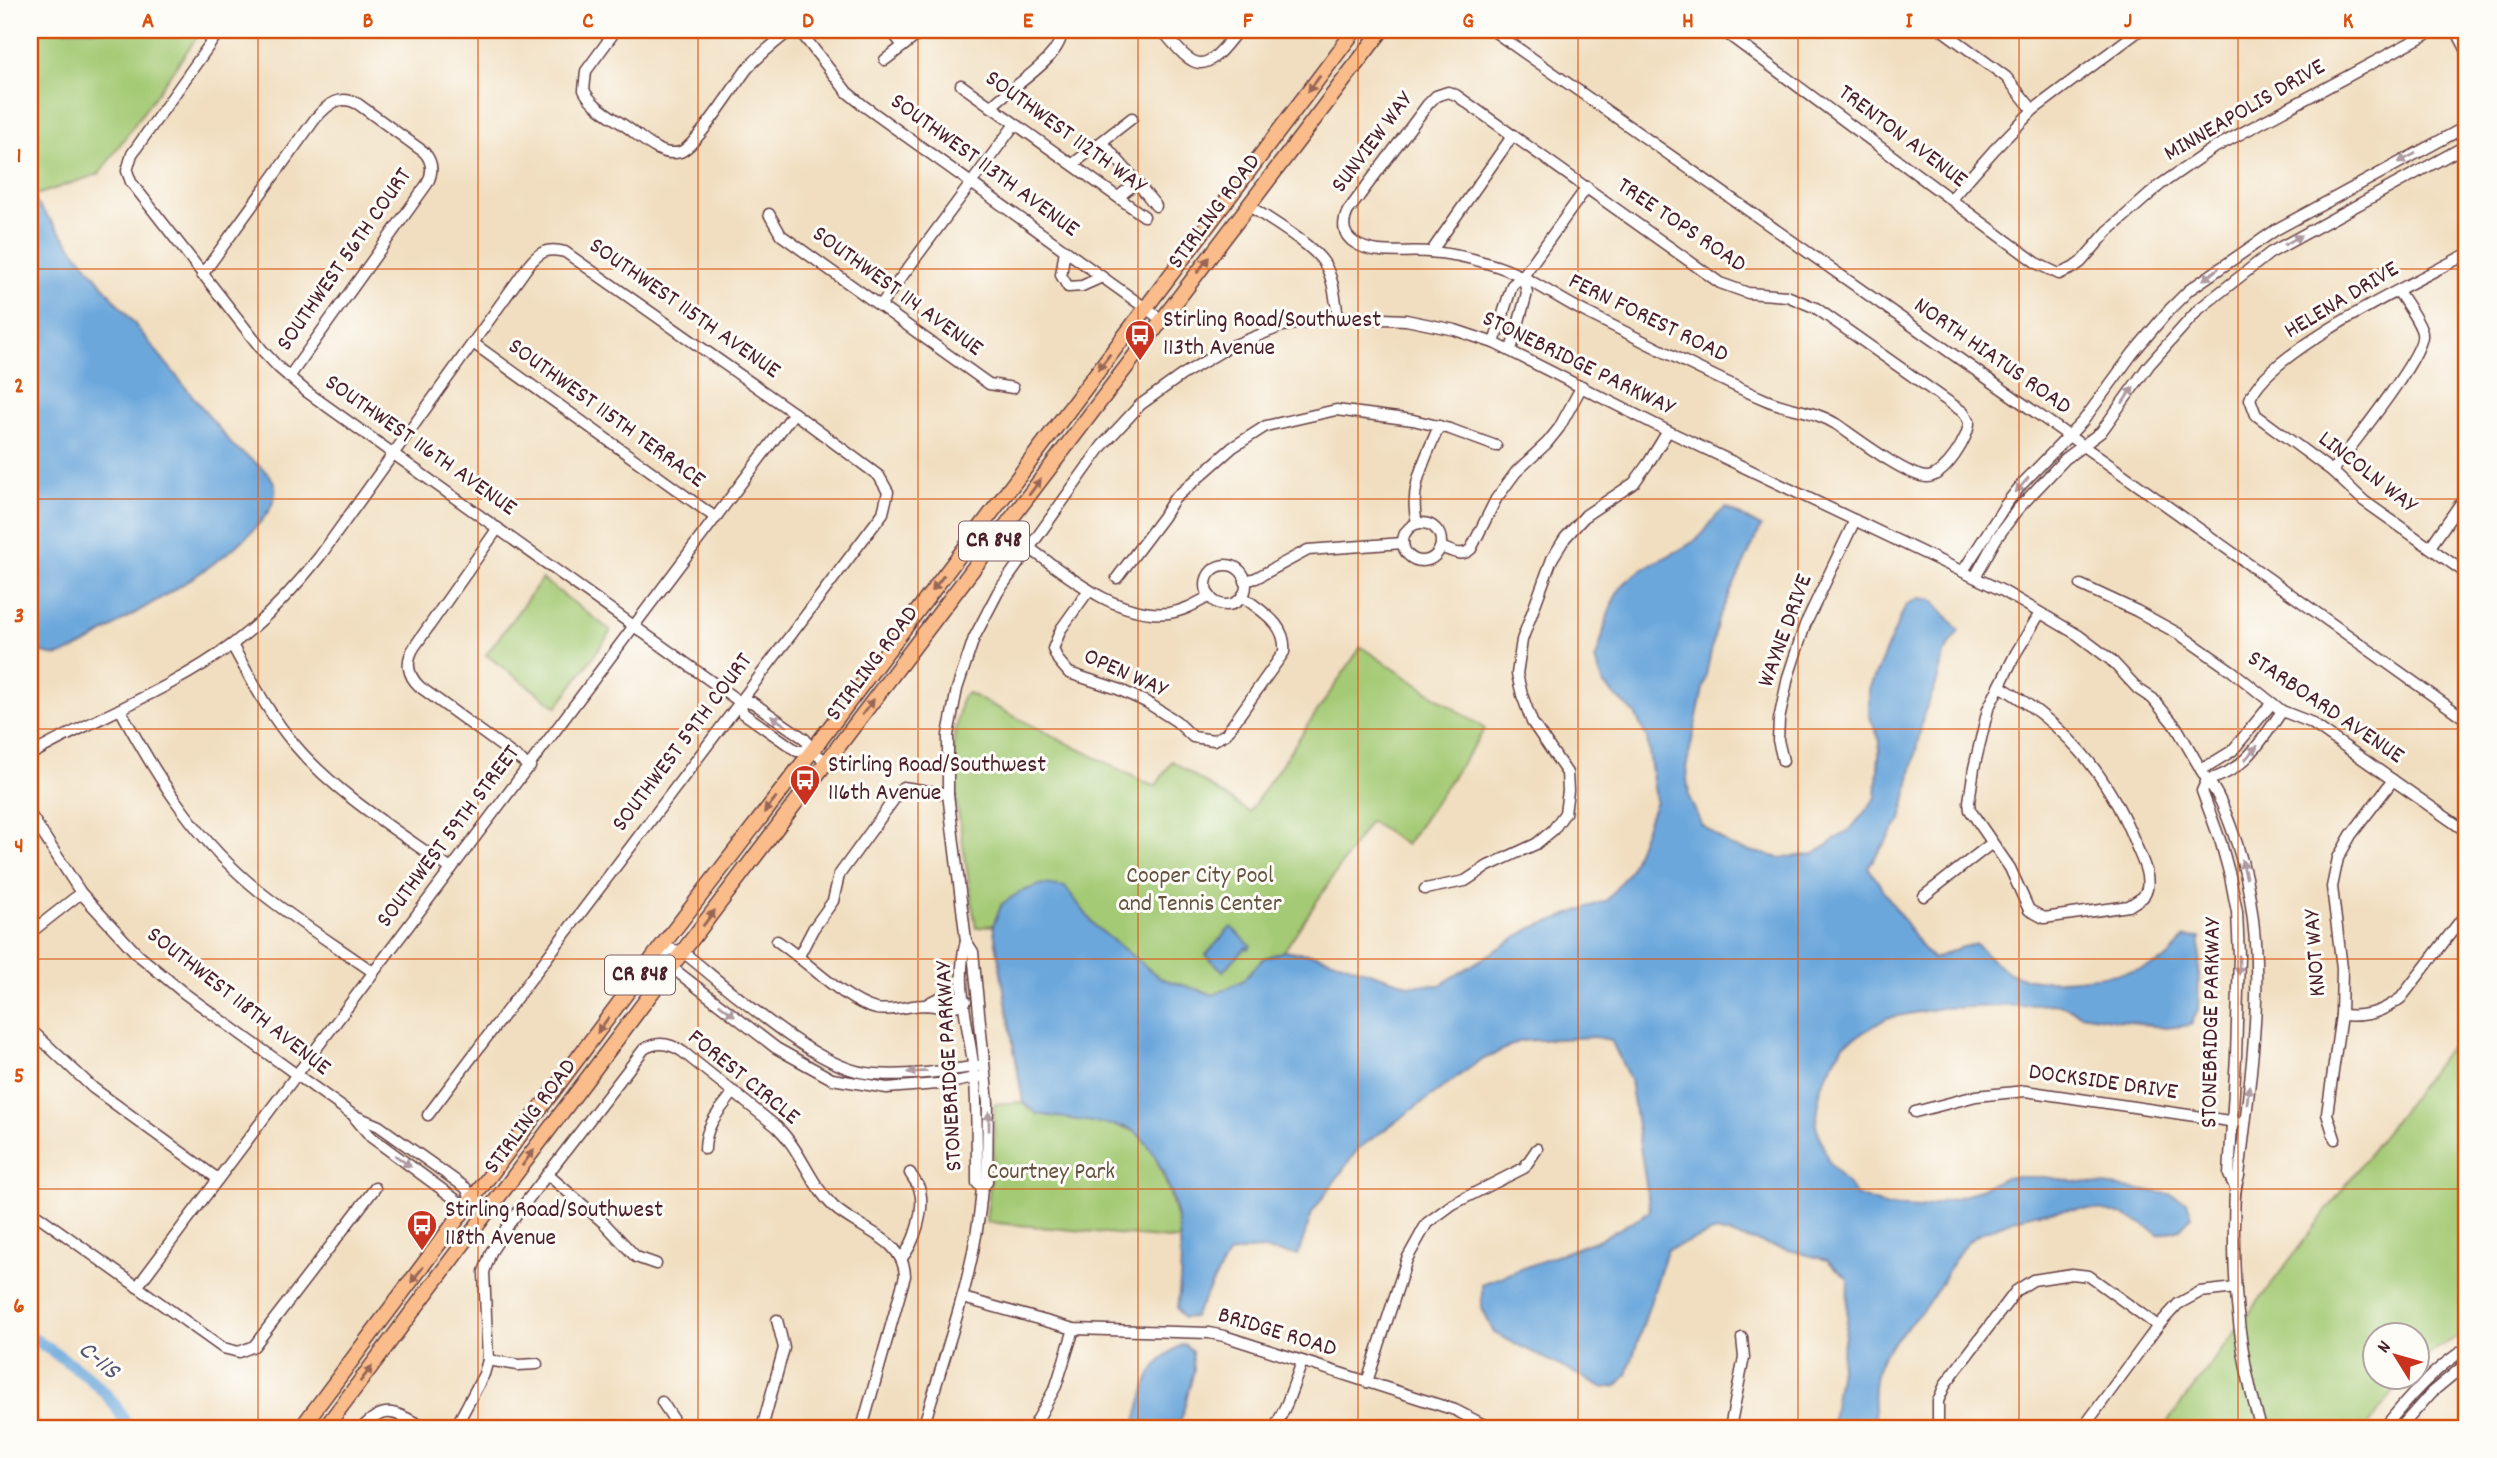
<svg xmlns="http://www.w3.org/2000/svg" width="2497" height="1458" viewBox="0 0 2497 1458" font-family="Dekko,sans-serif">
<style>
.green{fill:#a4ca74;stroke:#777450;stroke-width:2}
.water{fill:#6ca7dc;stroke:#5b6384;stroke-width:2}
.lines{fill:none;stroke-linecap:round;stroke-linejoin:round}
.canal{stroke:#6ca7dc;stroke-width:12}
.minor-casing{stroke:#633c41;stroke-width:13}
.major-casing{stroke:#633c41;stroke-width:17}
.minor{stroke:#fff;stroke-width:10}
.major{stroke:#f9bc8a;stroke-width:14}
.oneway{fill:#996656}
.oneway2{fill:#ae9aa0}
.grid{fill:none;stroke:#d8530f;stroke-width:2;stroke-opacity:0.55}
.labels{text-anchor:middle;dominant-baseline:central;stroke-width:6;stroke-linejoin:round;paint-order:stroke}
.shield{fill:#fdfcf7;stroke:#806168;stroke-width:2}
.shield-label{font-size:23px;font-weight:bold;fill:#4a1f2b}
.street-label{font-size:24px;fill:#4a1f2b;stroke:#fdfcf7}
.poi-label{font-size:24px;fill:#4a1f2b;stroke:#fdfcf7;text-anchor:start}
.park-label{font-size:24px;fill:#655241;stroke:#fdfcf7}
.water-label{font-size:26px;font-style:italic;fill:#585572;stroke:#fdfcf7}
.neatline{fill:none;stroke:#d8530f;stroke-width:2.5}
.grid-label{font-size:23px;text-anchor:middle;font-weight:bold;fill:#d8530f}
</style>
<rect width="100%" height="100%" fill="#fdfcf7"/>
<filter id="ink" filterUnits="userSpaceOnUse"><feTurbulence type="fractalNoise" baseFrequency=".0143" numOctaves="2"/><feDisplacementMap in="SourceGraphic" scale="14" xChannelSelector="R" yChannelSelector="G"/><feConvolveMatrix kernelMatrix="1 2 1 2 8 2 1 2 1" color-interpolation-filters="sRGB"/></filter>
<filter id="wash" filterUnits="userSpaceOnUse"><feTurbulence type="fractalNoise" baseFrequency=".00686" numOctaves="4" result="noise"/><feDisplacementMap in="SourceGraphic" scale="28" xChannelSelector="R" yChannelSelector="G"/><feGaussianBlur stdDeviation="1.57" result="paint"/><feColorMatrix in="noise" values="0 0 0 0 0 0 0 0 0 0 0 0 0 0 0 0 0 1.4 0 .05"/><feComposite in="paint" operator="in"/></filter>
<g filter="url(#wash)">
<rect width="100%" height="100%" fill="#f1dec0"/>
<g class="green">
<path d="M30,30H202L99,174L33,196L30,192Z"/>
<path d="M542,579L610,630V633L557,707L486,655Z"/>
<path d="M1361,647L1485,729L1406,845L1370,821L1284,951L1264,958L1242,981L1214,995L1160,978L1096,927L1065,887L1002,904L993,925L976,928L954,786V739L962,697L968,693L1150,785L1156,786L1172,761L1249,812Z"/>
<path d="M2467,1024V1331L2433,1351L2417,1366L2416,1336H2374V1378H2405L2365,1428H2163Z"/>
<path d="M1023,1102L1029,1109L1070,1119L1109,1123L1138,1132L1153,1151L1169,1191L1179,1228L1180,1240L986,1222L994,1149V1104Z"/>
</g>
<g class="water">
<path d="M30,195L233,446C244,455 273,472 275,486C283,531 159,599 125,619C107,630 80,651 59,655C50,657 37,651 30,645Z"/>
<path d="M1726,508L1761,527L1718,619L1686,768L1689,797L1701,824L1732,847L1781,858L1814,854L1853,827L1876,797L1880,741L1869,715V689L1906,605L1919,598L1933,600L1959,631L1944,654L1936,685L1924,713L1901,820L1868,867L1923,949L1933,959L1959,948L1976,944C1991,960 2006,976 2029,979C2057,984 2145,974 2167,958C2174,953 2179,943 2185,937L2200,938L2198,1010L2191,1025L2166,1028L2080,1014L2059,1004L1941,1008L1887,1018L1843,1045L1821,1085L1816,1125L1828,1160L1856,1195L1885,1206L1920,1208L1969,1194L2006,1177H2044L2170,1194L2187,1202L2192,1216L2180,1229L2158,1235C2117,1200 2052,1205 2005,1223C1991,1229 1978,1233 1967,1243C1951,1259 1943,1284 1929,1302C1916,1319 1891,1341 1881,1360C1871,1379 1873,1407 1876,1428H1831L1847,1321L1848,1279L1827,1260L1716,1231L1667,1250L1627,1375L1617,1386L1604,1388L1494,1333L1482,1308V1284L1605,1237L1650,1211L1630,1080L1611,1040L1594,1037L1520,1041L1478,1062L1358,1149L1312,1213L1298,1255L1256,1249L1229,1253L1194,1317L1183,1318L1177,1308C1181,1282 1182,1257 1179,1231C1176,1200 1156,1140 1127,1127L1037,1114L1023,1102L993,925L1002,904L1020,892L1043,884L1065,887L1096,927L1160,978L1214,995L1242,981L1264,958L1284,951L1317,955L1409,985H1440L1530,929L1607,900L1630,870L1656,801L1647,738L1635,714L1604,685L1595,660C1604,638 1606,609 1620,589C1638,565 1674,557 1697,539C1709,530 1711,517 1726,508Z"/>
<path d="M1231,927L1251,946L1248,949L1246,947L1223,971L1206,955Z"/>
<path d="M1184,1344L1192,1351L1194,1370L1179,1428H1134C1145,1391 1145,1363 1184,1344Z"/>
</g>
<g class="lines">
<path class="canal" d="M30,1336C65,1361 112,1386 127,1428"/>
</g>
</g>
<g filter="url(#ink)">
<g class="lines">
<g class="minor-casing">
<g id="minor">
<path d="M220,30L132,154L127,171L131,182L263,351L279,368L307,392L740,702L743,713L797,751H812"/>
<path d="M616,30L586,71L584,90C592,107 613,117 628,128C642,138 661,158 680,152C696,147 734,86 747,69C760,54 776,42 791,30"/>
<path d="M799,30L847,92L864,106L1162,320"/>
<path d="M891,30L903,46"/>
<path d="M1162,30C1197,73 1204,75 1238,30"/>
<path d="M1492,30L2069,436L2467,720"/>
<path d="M1722,30L2038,264L2059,274L2073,268L2081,262L2108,231L2160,185L2212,149L2434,30"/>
<path d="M1942,30L2006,77L2033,110"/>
<path d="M2456,30L2467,51"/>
<path d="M885,60L924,30"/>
<path d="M961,85L1144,216"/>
<path d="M1448,92L1456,95L1720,283L1748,293L1787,296L1816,308L1963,412L1969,421C1970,437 1944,477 1927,477C1906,476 1855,437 1836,424C1814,410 1789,410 1766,400C1706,374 1648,343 1589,314C1556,298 1526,274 1490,264C1471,258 1448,253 1428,252C1405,250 1374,256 1355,243C1342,235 1342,223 1348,211L1428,104L1436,96Z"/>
<path d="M991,107C1011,86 1062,59 1062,30"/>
<path d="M1102,142L1131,175V187L1118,197"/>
<path d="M1073,164L1132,118"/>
<path d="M1131,175L1156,206"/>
<path d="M1951,199L1994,150L2033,110L2140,30"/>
<path d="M1248,205C1268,219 1312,244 1324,263C1334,279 1335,299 1338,317"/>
<path d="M769,214L781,235L989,384L1013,388"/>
<path d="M1065,250L1061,275L1068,287L1082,286L1102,277"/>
<path d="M1431,252L1513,135"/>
<path d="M2467,254C2419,280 2268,351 2250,399L2256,415L2332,471L2364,501L2467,574"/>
<path d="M202,275L315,119C328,104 339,94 358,104L424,152C433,162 433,173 427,184L289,377"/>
<path d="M880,306L1015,124"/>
<path d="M473,343L716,518"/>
<path d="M1494,343L1512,285L1523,276L1587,187"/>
<path d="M1511,350L1527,293L1523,276"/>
<path d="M2332,471C2348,450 2427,353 2422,333C2420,322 2405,302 2398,291"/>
<circle cx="1422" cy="542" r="19"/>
<path d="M1417,523C1408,488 1426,458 1439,426"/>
<path d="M498,528L415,646C405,661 407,675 420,687L530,767"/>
<path d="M1028,547C1068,576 1116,618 1169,613C1184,611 1197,603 1210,596"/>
<path d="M1441,547C1451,551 1462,558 1471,549L1496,499L1516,472L1547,443L1559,428L1582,386"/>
<path d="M2430,547L2467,494"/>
<circle cx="1226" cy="585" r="20"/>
<path d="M1963,571L2006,504L2022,484L2083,421L2133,353L2169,310L2189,290L2277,229L2467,126"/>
<path d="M1975,577L1996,539L2017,510L2065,459L2101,432L2149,365L2199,309L2270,253L2467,145"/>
<path d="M1117,578L1163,517L1174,499L1233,447L1266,426L1336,410L1413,420L1450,429L1496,446"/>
<path d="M1245,581L1256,578L1308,550L1403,543"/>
<path d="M2081,585L2137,611L2179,634L2232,671L2282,711L2310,722L2467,832"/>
<path d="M1089,590L1061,629L1053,649L1058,660L1069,673L1118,689L1146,702L1176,721L1193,737L1214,740L1226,734L1284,652C1287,624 1262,612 1242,596"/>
<path d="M232,645C251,679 269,715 295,745C336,794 399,832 451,869"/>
<path d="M2000,686C2066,726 2106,771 2135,843C2141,858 2150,873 2147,889L2143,897L2129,906L2044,918L2029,910L2010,868L1970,810L1969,802L1974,768L1988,709L2016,653L2040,613"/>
<path d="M740,702H752L805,739L812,751L827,762"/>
<path d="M120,709C157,778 198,842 259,891C295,920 335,945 373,972"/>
<path d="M30,755C97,717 171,690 233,644C266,619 294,589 320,556L528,266C539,252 547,247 565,252L794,413L879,476L888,492L883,513L428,1115"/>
<path d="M1783,761L1778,740L1779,720L1788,677L1805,625L1855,520"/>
<path d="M2201,770L2232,751L2272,703"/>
<path d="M2207,780L2202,791L2221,843L2230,876L2237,912L2239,956L2236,1056L2229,1175L2235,1187"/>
<path d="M2207,780C2244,772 2262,740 2282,711"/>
<path d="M30,814L81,893L137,954L184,993L304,1080L353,1115L379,1126L466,1188L473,1202L488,1213"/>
<path d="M1425,889L1465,881L1488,866L1536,844L1553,830L1565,813L1568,791L1567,773L1532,722L1522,695L1517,674L1522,640L1552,559L1565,538L1586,515L1634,483L1649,462L1668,431"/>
<path d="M1924,896L1992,843"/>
<path d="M30,933L81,893"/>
<path d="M777,941C806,960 844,1001 876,1009C891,1012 910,1005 925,1005C943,1006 950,1011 966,1001"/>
<path d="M661,947L671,967L776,1048L832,1079L887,1088L950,1083L979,1077"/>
<path d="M661,947L683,952C727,987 813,1066 866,1073C899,1078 946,1071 979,1066"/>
<path d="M799,956L813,929L833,901L839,875L903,787L948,794"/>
<path d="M926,1005C937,997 952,992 964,1001"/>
<path d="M2341,1015C2366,1017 2381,1013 2401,998L2467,912"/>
<path d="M30,1029L93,1088L218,1179"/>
<path d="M1915,1112L1976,1096L2025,1091L2236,1122"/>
<path d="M355,1118L371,1137L459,1202H473"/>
<path d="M2335,1139L2327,1114L2341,1015L2342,968L2332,887L2338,858L2351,835L2393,780"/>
<path d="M705,1149C705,1125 720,1110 734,1092"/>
<path d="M547,1174L604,1223L636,1257L656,1264"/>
<path d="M982,1188L977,1183C977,1148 977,1114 975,1080C971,1034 954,986 966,941L948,794V735L957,689L974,638L998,592L1102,446L1140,405L1182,375L1227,348L1282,326L1338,317L1406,320L1455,330L1494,343L1668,431L2003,591L2078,635L2111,660L2138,689L2153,699L2177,728L2207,780C2218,792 2225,811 2231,827C2274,939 2252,1060 2239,1176C2233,1191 2235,1207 2234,1224C2233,1292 2241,1363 2261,1428"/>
<path d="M30,1210L223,1348L239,1352L254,1346L375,1188"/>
<path d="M901,1259C915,1244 926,1207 919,1188C917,1183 912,1177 910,1173"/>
<path d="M137,1287L794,413"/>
<path d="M963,1298L1074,1329L1209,1333L1224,1336L1455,1410L1490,1428"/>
<path d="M488,1360L518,1365L537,1364"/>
<path d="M1367,1382L1407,1259L1427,1223L1453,1204L1524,1168L1537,1149"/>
<path d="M662,1402L672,1417L674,1428"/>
<path d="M362,1428C386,1402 398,1414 425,1428"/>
<path d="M455,1428L484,1374L488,1360L484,1272L491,1252L509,1224L644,1049C657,1041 670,1043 683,1052L777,1127C801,1150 810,1184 834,1207C859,1230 904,1238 905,1276L862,1428"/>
<path d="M762,1428L784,1348L777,1320"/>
<path d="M923,1428C946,1349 976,1271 982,1188L987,1182L988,1103L973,952L966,941"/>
<path d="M1033,1428L1056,1386L1074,1329"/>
<path d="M1275,1428L1287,1403L1302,1362"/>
<path d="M1730,1428L1744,1357L1742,1338"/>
<path d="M1942,1428L1938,1423V1401L1946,1383L2016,1291L2033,1280L2072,1274L2089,1276L2158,1326"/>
<path d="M2083,1428L2158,1326L2178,1304L2200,1292L2236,1288"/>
<path d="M2384,1428C2408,1398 2434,1368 2467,1348"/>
<path d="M2400,1428L2432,1392L2467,1363"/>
</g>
</g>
<g class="major-casing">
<g id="major">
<path d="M301,1428L661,947L812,751L1355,30"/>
<path d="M325,1428L671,967L1382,30"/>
</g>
</g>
<use href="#minor" class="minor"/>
<use href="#major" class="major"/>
</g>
<defs><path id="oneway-solid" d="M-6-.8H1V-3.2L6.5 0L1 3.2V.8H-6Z" transform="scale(1.75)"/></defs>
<g class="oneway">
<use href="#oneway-solid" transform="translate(1314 84) rotate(127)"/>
<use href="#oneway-solid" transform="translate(1203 265) rotate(-53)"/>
<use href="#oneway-solid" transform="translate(1104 362) rotate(127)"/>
<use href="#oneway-solid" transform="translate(1035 487) rotate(-53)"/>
<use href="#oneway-solid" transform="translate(938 583) rotate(127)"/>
<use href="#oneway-solid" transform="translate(868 707) rotate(-53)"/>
<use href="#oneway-solid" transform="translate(770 805) rotate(128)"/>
<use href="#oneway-solid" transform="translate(709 918) rotate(-53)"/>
<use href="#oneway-solid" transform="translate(603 1025) rotate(126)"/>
<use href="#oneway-solid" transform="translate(528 1158) rotate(-53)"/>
<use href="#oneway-solid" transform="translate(417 1275) rotate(127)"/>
<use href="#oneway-solid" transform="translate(366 1374) rotate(-53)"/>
</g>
<g class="oneway2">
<use href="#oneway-solid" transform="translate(2407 158) rotate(152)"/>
<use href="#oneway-solid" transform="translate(2293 240) rotate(-30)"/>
<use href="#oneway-solid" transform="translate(2211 274) rotate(143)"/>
<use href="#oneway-solid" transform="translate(2128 395) rotate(-55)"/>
<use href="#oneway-solid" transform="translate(2022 485) rotate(131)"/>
<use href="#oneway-solid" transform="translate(779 721) rotate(-145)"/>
<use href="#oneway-solid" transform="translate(2251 753) rotate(-49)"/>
<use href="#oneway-solid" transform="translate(2244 869) rotate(-104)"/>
<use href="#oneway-solid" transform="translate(2239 965) rotate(90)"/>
<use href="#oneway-solid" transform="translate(727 1010) rotate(37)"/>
<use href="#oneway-solid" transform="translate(917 1072) rotate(177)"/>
<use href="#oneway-solid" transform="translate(2248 1095) rotate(-83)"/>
<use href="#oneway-solid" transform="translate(989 1121) rotate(-90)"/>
<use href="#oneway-solid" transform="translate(403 1161) rotate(36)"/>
</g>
</g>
<path class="grid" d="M258,30V1428M478,30V1428M698,30V1428M918,30V1428M1138,30V1428M1358,30V1428M1578,30V1428M1798,30V1428M2019,30V1428M2238,30V1428M30,269H2467M30,499H2467M30,729H2467M30,959H2467M30,1189H2467"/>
<defs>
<g id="bus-pin" transform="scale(1.575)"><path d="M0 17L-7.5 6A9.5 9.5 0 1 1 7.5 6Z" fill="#c8321e" stroke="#fdfcf7"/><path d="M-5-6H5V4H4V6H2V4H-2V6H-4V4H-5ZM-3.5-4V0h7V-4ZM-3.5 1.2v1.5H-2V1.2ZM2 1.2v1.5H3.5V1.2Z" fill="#fff"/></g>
</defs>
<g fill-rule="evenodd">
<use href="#bus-pin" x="1140" y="335"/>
<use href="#bus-pin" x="805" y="780"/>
<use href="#bus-pin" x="422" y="1225"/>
</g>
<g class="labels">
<g class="shield">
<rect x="959" y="521.5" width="70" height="39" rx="5"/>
<rect x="605" y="955.5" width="70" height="39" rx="5"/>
</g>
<g class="shield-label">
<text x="994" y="541">CR 848</text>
<text x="640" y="975">CR 848</text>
</g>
<g class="street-label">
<text transform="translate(2245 111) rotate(-30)">MINNEAPOLIS DRIVE</text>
<text transform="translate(1065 133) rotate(36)">SOUTHWEST 112TH WAY</text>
<text transform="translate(1902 137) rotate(37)">TRENTON AVENUE</text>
<text transform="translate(1373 143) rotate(-53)">SUNVIEW WAY</text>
<text transform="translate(984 166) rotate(36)">SOUTHWEST 113TH AVENUE</text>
<text transform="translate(1215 212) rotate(-53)">STIRLING ROAD</text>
<text transform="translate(1681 226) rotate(34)">TREE TOPS ROAD</text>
<text transform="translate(345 260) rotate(-55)">SOUTHWEST 56TH COURT</text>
<text transform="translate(897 292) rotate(36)">SOUTHWEST 114 AVENUE</text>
<text transform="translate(2342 301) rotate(-31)">HELENA DRIVE</text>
<text transform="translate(684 309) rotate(35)">SOUTHWEST 115TH AVENUE</text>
<text transform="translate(1648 319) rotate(26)">FERN FOREST ROAD</text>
<text transform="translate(1992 357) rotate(35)">NORTH HIATUS ROAD</text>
<text transform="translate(1578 364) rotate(26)">STONEBRIDGE PARKWAY</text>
<text transform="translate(606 414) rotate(36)">SOUTHWEST 115TH TERRACE</text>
<text transform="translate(420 446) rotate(35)">SOUTHWEST 116TH AVENUE</text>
<text transform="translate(2367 473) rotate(38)">LINCOLN WAY</text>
<text transform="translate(1786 631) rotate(-70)">WAYNE DRIVE</text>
<text transform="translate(873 664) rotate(-53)">STIRLING ROAD</text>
<text transform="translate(1125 674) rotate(24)">OPEN WAY</text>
<text transform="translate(2325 708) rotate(34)">STARBOARD AVENUE</text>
<text transform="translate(683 743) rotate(-53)">SOUTHWEST 59TH COURT</text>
<text transform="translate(449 837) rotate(-53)">SOUTHWEST 59TH STREET</text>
<text transform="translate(2316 953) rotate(-94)">KNOT WAY</text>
<text transform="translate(238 1002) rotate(38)">SOUTHWEST 118TH AVENUE</text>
<text transform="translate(2212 1023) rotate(-89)">STONEBRIDGE PARKWAY</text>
<text transform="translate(950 1066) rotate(-93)">STONEBRIDGE PARKWAY</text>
<text transform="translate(743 1078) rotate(39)">FOREST CIRCLE</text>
<text transform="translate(2103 1083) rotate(8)">DOCKSIDE DRIVE</text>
<text transform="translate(531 1117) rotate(-53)">STIRLING ROAD</text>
<text transform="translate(1277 1333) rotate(17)">BRIDGE ROAD</text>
</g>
<g class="poi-label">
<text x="1163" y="321">Stirling Road/Southwest<tspan x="1163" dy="28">113th Avenue</tspan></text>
<text x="828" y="766">Stirling Road/Southwest<tspan x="828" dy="28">116th Avenue</tspan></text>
<text x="445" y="1211">Stirling Road/Southwest<tspan x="445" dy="28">118th Avenue</tspan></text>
</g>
<g class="park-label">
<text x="1200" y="877">Cooper City Pool<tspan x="1200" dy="28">and Tennis Center</tspan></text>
<text x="1051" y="1173">Courtney Park</text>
</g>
<g class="water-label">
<text transform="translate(98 1361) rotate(40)">C-11S</text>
</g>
</g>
<rect width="2497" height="1458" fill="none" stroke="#fdfcf7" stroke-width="77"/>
<g transform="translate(2396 1356) rotate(307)"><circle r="33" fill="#fdfcf7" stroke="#b5a4a5" stroke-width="2"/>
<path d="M0-5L12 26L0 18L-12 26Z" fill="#c8321e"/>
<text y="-10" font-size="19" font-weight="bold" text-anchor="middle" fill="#4a1f2b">N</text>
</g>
<rect x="38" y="38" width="2420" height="1382" class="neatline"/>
<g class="grid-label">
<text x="148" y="27">A</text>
<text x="368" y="27">B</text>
<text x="588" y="27">C</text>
<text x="808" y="27">D</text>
<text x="1028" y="27">E</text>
<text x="1248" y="27">F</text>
<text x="1468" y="27">G</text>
<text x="1688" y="27">H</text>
<text x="1909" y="27">I</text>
<text x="2128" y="27">J</text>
<text x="2348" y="27">K</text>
<text x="19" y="162">1</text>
<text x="19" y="392">2</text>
<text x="19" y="622">3</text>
<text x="19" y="852">4</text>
<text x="19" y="1082">5</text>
<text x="19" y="1312">6</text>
</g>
</svg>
